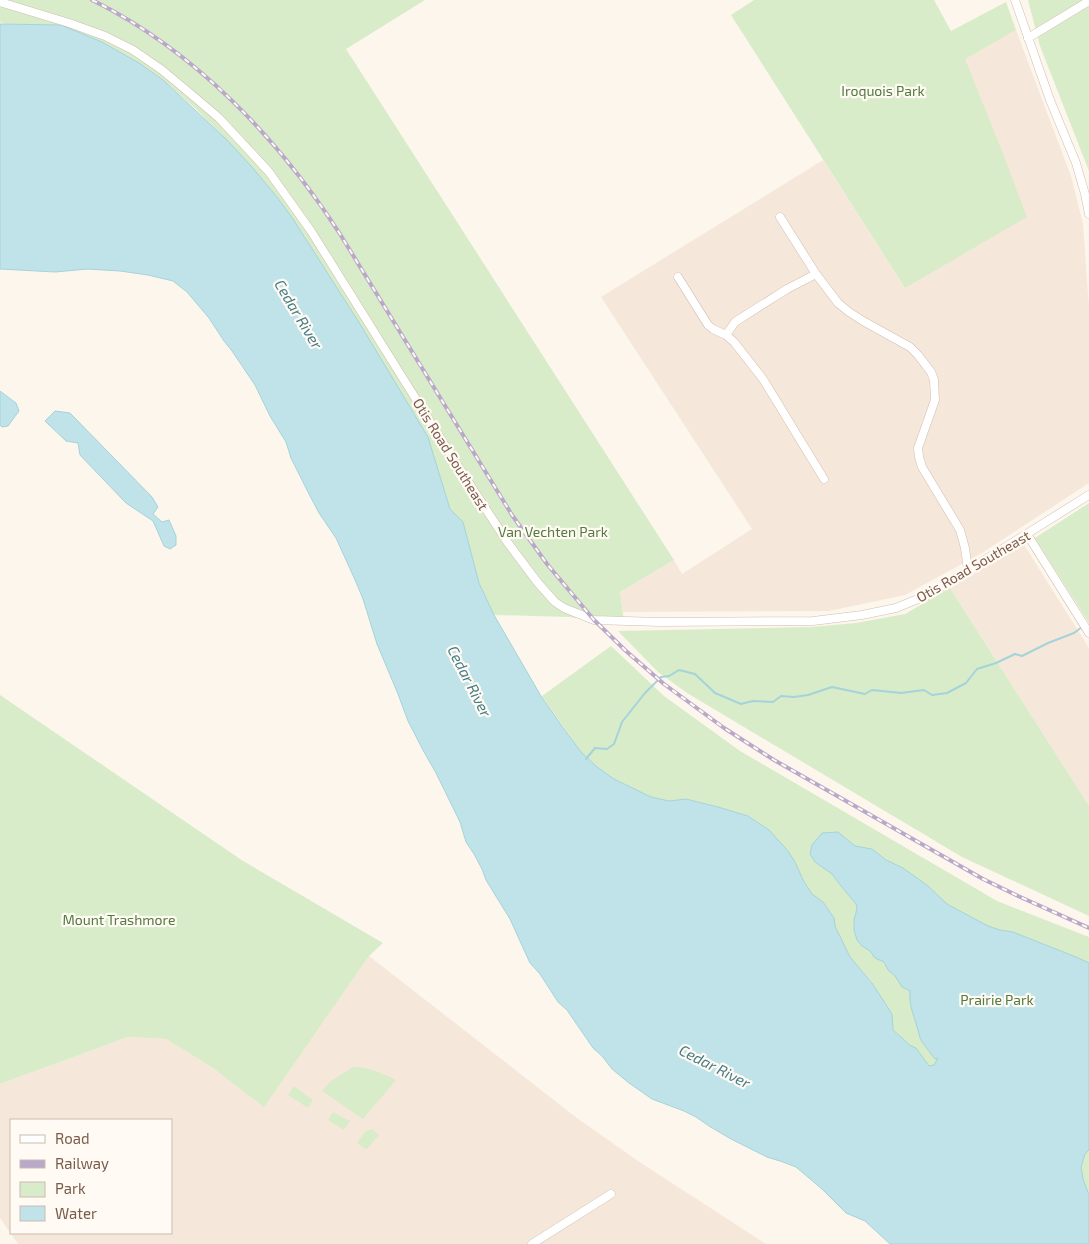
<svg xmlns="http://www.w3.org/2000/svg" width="1089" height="1244" viewBox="0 0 1089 1244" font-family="'Exo 2',sans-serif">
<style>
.residential{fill:#f5e8da;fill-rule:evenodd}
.green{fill:#d8ecc9}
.water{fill:#bfe3e8;stroke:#a5d3da}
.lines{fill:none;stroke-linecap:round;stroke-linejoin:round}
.stream{stroke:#a5d3da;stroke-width:2}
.minor-casing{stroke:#d1beb0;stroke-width:9}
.minor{stroke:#fff;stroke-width:8}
.rail-casing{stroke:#b9a8c9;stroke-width:4}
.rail{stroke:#fffaf3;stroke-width:2;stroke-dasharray:5.5;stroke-linecap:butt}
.labels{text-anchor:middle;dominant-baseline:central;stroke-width:4.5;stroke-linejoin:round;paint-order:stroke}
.park-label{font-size:14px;fill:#537a41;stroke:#fffaf3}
.street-label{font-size:14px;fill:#7a5c4d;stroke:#fffaf3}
.water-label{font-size:15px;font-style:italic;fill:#437c86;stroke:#fffaf3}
</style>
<rect width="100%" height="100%" fill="#fdf6ec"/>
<g class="residential">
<path d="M1016,30L1071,176L1083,224L1089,307V483L982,553L905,595L829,611L623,612L620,592L674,560L682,574L752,529L601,297L823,160L905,288L965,58Z"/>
<path d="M1023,543L1089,648V806L950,588Z"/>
<path d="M369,956L577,1118L641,1163L766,1244H18L0,1218V1084L128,1037L166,1039L213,1068L264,1106ZM11,1120H171V1233H11Z"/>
</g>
<g class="green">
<path d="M0,0H425L346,49L674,560L620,592L624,621L594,620L569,617L494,615L479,583L463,522L450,509L428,437L360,324L277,197L226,139L196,109L163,80L139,63L102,42L61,25L6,24L0,22Z"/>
<path d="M754,0H934L951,31L1006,2L1016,30L965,59L1000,146L1027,217L905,288L731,15Z"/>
<path d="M1028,0H1089V171L1040,46Z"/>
<path d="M1089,503V623L1035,538Z"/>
<path d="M950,588L1089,806V916L962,857L687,693L658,672L618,631L811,627L856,623L905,614Z"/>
<path d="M611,646L664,696L740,751L997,901L1089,937V1203L929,1066L920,1054L893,1030V1019L872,982L850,957L835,926L834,918L823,902L812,894L803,880L796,864L769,830L748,816L718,807L686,799L669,801L651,797L614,779L597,767L581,752L542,696Z"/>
<path d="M0,695L243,861L383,943L369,956L264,1107L213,1068L166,1039L128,1037L0,1084Z"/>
<path d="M353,1067C366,1066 385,1074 396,1080L363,1119L322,1091L331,1081Z"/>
<path d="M294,1086L313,1100L308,1108L288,1095Z"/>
<path d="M333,1112L350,1121L344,1130L328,1120Z"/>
<path d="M372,1129L379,1135L367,1149H365L357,1143L365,1132Z"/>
</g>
<g class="water">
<path d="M0,24L61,25L102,42L139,63L163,80L226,139L252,167L277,197L293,219L360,324L428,437L450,509L463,522L479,583L494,615L541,696L564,729L581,752L597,767L614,779L651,797L669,801L686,799L718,807L748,816L769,830L788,851L796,864L803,880L812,894L823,902L834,918L835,926L850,957L872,983L892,1014L893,1030L911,1046L916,1048L929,1066L934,1065L938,1058L935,1059C931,1053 926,1048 922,1042C919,1037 919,1032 917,1027C913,1012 909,1007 910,991L902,987L895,976L888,970L884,962L875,958L870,951L862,946L857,940L854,930V920L857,909L856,904L841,886L832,874L815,862L810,854L812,845L822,833L838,832L855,846L872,849L886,860L903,868L928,886L947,904L988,926L1000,930L1013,932L1076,957L1089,963V1150L1085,1154L1081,1167L1083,1179L1089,1195V1244H890L865,1221L846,1213L822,1189L796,1167L783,1162L767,1157L731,1139L709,1126L696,1117L684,1111L652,1099L629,1083L612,1069L602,1056L593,1048L567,1010L558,1002L540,974L530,963L510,919L486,880L482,869L474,854L466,842L460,822L436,773L424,752L408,721L398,694L377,644L363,599L356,582L336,538L319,513L309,494L291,458L286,442L270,416L255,385L232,351L224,341L209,318L187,292L173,281L148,275L120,271L88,269L55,272L0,269Z"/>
<path d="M0,391L16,403L19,411L8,426L2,427L0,425Z"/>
<path d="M55,411L70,413L152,497L158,507L153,514L162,522L169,520L176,536V545L170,549L164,546L153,521L126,503L80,455L78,443L66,441L45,421Z"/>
</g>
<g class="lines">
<path class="stream" d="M586,759L595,748L607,749L614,744L622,722L645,693L661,677L669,676L679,670L695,674L715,693L741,704L753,701L773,702L781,696L794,697L808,695L832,687L865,694L872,690L901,693L924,690L932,695L947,693L966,683L977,669L996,663L1015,654L1022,656L1048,643L1074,633L1082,627"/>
<g class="minor-casing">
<g id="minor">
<path d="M1015,0L1050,100L1076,163L1085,194L1089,214"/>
<path d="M0,2L69,23L105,36L133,50L162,70L192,95L219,118L245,146L269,172L311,231L454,460L508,543L538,583L555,602L564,608L594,620L660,622L813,621L862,615L896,608L930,594L1089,495"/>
<path d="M1028,38L1089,1"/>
<path d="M780,217L816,274L838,303L849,312L863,321L910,347L918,355L931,372L934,380L935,400L918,448L919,457L922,467L960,530L965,548L968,570"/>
<path d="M678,277L708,325L713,329L726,335L734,342L763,379L824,479"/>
<path d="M726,335L735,322L787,289L816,274"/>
<path d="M1027,534L1089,633"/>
<path d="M532,1244L611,1194"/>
</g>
</g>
<use href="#minor" class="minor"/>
<g class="rail-casing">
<path id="rail" d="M92,0C195,51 278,138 340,234L512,515L547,564L594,620L626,651L664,684L724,728L774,760L983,879L1018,896L1089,928"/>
</g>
<use href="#rail" class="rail"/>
</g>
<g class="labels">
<g class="park-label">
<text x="883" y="90">Iroquois Park</text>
<text x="553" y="531">Van Vechten Park</text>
<text x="119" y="919">Mount Trashmore</text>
<text x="997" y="999">Prairie Park</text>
</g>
<g class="street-label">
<text transform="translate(451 454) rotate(58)">Otis Road Southeast</text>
<text transform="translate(973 566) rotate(-30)">Otis Road Southeast</text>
</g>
<g class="water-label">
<text transform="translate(299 314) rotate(59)">Cedar River</text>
<text transform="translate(470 681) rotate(63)">Cedar River</text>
<text transform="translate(715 1066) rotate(27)">Cedar River</text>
</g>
</g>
<rect x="10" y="1119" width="162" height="115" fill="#fffaf3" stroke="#cabbb1"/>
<rect x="20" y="1135" width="25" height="8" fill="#ffffff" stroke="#cabbb1"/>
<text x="55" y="1144" font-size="15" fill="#7a5c4d">Road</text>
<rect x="20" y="1160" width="25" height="8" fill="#b9a8c9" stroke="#cabbb1"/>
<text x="55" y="1169" font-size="15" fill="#7a5c4d">Railway</text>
<rect x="20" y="1182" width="25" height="15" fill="#d8ecc9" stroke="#cabbb1"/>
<text x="55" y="1194" font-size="15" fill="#7a5c4d">Park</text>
<rect x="20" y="1206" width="25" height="15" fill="#bfe3e8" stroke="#cabbb1"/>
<text x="55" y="1219" font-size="15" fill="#7a5c4d">Water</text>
</svg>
